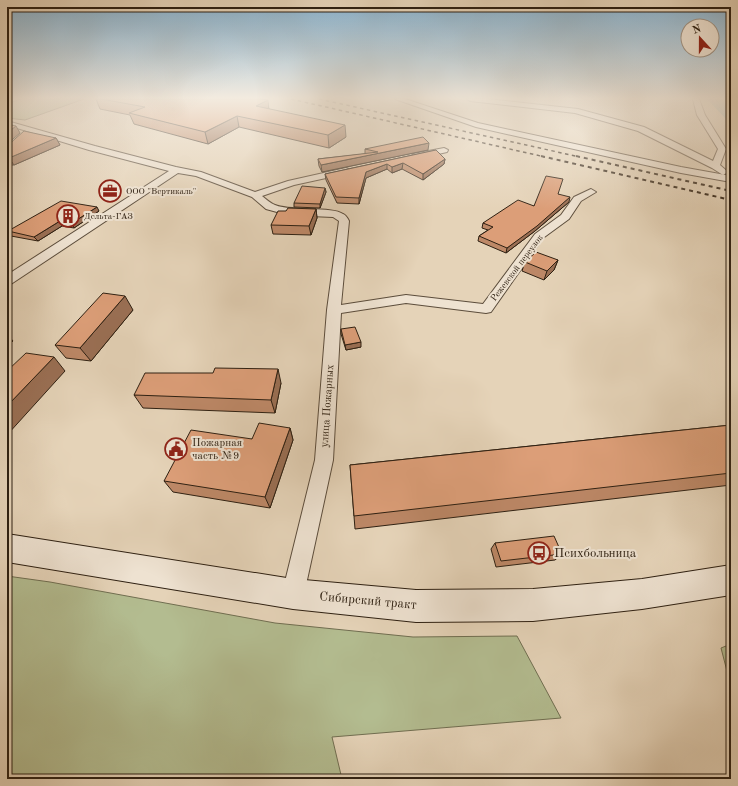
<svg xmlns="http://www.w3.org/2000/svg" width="738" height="786" viewBox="0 0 738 786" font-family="'Old Standard TT',serif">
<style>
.green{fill:#b3bc90;stroke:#706e51}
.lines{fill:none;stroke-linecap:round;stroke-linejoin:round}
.river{fill:#98b6b6;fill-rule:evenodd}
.street-casing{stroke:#5c4d3c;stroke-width:2}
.secondary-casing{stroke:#2e2012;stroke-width:2}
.street{fill:#eee2d1;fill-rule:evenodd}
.secondary{fill:#eee2d1;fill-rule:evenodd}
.rail-far1{stroke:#2e2012;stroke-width:1.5;stroke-dasharray:3.5 3.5;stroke-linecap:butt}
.rail{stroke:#2e2012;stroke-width:2;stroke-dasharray:4 4;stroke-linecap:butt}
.wall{fill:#bd8867;stroke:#2e2012}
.shaded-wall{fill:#9a6f54;stroke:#2e2012}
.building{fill:#dc9e78;stroke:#2e2012}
.labels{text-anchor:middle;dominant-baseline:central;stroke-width:4;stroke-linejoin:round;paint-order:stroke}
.far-poi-label{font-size:9px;fill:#2e2012;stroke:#eee2d1;text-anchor:start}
.far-street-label{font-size:9px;fill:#2e2012;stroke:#eee2d1}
.street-label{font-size:11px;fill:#2e2012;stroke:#eee2d1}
.poi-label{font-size:11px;fill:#2e2012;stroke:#eee2d1;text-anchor:start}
.near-poi-label{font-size:13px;fill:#2e2012;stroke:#eee2d1;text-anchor:start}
.near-street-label{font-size:13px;fill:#2e2012;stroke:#eee2d1}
</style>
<rect width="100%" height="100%" fill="#e5d3b8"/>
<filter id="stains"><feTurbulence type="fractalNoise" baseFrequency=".005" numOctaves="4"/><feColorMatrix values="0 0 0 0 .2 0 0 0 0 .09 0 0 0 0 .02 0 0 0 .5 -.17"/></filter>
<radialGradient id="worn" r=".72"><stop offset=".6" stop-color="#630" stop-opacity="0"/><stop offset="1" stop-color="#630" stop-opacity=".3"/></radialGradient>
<g class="green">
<path d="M21,99H84L25,120L7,118V104Z"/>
<path d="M7,576L50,582L275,623L413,637L517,636L561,718L332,737L342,779H7Z"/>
<path d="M731,644V679L728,675L721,648Z"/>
</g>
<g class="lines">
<path class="river" d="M707,99H722L731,108V120L726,119Z"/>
<g class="street-casing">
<g id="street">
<path d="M395,99H405L478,123L681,167L731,176V182L681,173L476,127Z"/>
<path d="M467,99H488L578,109L644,127L713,161L718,149L697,115L693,99H699L705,115L726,149L720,165L728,172L723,175L712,168L638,131L575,113L470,101Z"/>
<path d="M7,121L95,146L176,167L201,172L255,192L288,181L346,168L349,169L350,171L349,173L294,185L262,196C266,199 270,203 275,205C292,212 332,206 343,214C346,215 348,219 349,221L341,305L406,295L483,304L535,234L561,215L574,197L591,189L596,192L581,201L569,219L543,238L491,312L486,313L406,303L341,313L333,460L304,594L301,602L293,605L285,602L282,594L315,460L327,310L339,221L333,217L288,215L266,209L252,197L196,176L178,173L11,284L7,285V275L169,171L89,150L7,125Z"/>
<path d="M444,148L448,150L447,152L416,159L412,156L413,154Z"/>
</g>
</g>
<g class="secondary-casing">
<path id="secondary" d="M7,534L293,579L416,590L533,589L642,579L731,565V595L642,609L533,621L416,622L293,609L7,562Z"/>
</g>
<use href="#street" class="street"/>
<use href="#secondary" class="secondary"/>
<g class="rail-far1">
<path d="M291,99L545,157"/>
<path d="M319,99L580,157"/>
</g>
<g class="rail">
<path d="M541,156L731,200"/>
<path d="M576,156L731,191"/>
</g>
</g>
<g class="wall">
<path d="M96,99H261L269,109L346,137L329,148L239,127L208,144L134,124L130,115L100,109Z"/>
<path d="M56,138L60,145L14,165H7V146Z"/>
<path d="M365,149L428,150L322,172L319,166L318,159L365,154Z"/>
<path d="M436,150L445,159L444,164L423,180L402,169L392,173L387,169L366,178L359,204L337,203L326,180L325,174Z"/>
<path d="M325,188L326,192L320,208L294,207V203Z"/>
<path d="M558,194L569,202L535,231L506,253L478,241L479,236L488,230L482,228L483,223L534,206Z"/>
<path d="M316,209L317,218L311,235L273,234L271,225L286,211Z"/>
<path d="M99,211L74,228L62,226L38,241L11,236L8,231Z"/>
<path d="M558,260L554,270L544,280L522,271L525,262Z"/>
<path d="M133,310L91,361L66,358L55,345Z"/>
<path d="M341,329L361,347L346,350L341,334Z"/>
<path d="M281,383L275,413L143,408L134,395Z"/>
<path d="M731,425V485L355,529L350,465Z"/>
<path d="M290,428L293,440L270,508L173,492L164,481L252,439Z"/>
<path d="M495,543L562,554L555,560L496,567L491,549Z"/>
</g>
<g class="shaded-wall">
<path d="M268,100L269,111L256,106Z"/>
<path d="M237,116L239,127L208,144L205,132Z"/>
<path d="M345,125L346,137L329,148L328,135Z"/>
<path d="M16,126L20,133L7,144V133Z"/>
<path d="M56,138L60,145L14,165L9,158Z"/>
<path d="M429,143L428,150L322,172L321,165Z"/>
<path d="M445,159L444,164L423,180V174Z"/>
<path d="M403,163L402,169L392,173V167Z"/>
<path d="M387,164V169L366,178L359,204V198L366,172Z"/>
<path d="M325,188L326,192L320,208V204Z"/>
<path d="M570,197L569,202L535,231L506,253L507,248Z"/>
<path d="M97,207L99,211L74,228L72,223Z"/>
<path d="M316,209L317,218L311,235L309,226Z"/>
<path d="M7,218L9,222L7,224Z"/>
<path d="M60,221L62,226L38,241L34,237Z"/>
<path d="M558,260L554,270L544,280L547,271Z"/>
<path d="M125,296L133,310L91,361L80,348Z"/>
<path d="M7,334L13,341L7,347Z"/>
<path d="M361,342V347L346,350L345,345Z"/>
<path d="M54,357L65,371L7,435V406Z"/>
<path d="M278,369L281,383L275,413L271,400Z"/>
<path d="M290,428L293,440L270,508L265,497Z"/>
</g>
<g class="building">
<path d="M101,99H261L268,100L256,106L345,125L328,135L237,116L205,132L129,113L145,107Z"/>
<path d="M7,124L16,126L7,133Z"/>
<path d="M24,131L56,138L9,158H7V146Z"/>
<path d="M423,137L429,143L321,165L318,159L378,152L365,149Z"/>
<path d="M436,150L445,159L423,174L403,163L392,167L387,164L366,172L359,198L336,197L325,174Z"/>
<path d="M546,176L563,179L558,194L570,197L537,226L507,248L479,236L493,227L483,223L518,200L534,206Z"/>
<path d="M302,186L325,188L320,204L294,203Z"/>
<path d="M61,201L97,207L72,223L60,221L34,237L8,231Z"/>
<path d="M288,208L316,209L309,226L271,225L278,211H286Z"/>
<path d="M536,252L558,260L547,271L525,262Z"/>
<path d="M103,293L125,296L80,348L55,345Z"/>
<path d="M355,327L361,342L345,345L341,329Z"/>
<path d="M26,353L54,357L7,406V371Z"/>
<path d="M215,368L278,369L271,400L134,395L145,373H213Z"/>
<path d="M259,423L290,428L265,497L164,481L191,430L252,439Z"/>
<path d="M731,425V473L354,516L350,465Z"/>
<path d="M554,536L562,554L501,561L495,543Z"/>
</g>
<linearGradient id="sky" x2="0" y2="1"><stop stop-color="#88b5d4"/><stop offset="0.47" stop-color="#f3ebdf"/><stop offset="1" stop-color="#f3ebdf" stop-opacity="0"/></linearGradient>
<rect width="738" height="209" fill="url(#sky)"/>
<defs>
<g id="office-ring" transform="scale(1.15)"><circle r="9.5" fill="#eee2d1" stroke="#8f2418" stroke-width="1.5"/><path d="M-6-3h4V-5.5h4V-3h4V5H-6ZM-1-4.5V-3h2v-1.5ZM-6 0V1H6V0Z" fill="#8f2418"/></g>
<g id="building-ring" transform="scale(1.15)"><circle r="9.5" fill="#eee2d1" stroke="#8f2418" stroke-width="1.5"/><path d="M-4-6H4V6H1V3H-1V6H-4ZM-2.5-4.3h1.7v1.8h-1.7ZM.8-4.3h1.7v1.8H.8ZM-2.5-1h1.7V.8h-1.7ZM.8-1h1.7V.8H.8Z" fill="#8f2418"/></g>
<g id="civic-ring" transform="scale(1.15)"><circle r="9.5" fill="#eee2d1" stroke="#8f2418" stroke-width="1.5"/><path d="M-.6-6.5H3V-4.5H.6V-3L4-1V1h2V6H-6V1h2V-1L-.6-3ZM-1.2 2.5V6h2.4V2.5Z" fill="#8f2418"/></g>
<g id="bus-ring" transform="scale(1.15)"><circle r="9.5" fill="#eee2d1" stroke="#8f2418" stroke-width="1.5"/><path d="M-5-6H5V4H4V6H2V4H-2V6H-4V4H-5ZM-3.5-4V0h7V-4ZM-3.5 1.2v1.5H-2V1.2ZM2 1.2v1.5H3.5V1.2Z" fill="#8f2418"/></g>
</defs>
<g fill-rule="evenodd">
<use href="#office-ring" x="110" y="191"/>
<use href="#building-ring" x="68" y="216"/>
<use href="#civic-ring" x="176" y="449"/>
<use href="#bus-ring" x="539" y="553"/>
</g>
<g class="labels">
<g class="far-poi-label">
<text x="126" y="191">ООО "Вертикаль"</text>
<text x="84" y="216">Дельта-ГАЗ</text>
</g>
<g class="far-street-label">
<text transform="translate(517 268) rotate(-53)">Режевской переулок</text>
</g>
<g class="street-label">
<text transform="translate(328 406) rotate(-86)">улица Пожарных</text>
</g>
<g class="poi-label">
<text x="192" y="443">Пожарная<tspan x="192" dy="13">часть №9</tspan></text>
</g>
<g class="near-poi-label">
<text x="554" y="553">Психбольница</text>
</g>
<g class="near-street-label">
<text transform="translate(368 601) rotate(5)">Сибирский тракт</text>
</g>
</g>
<rect width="738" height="786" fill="none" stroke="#e5d3b8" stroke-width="24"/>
<rect x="8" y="8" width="722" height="770" fill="none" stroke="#2e2012" stroke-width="2"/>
<rect x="12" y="12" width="714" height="762" fill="none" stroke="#2e2012"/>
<g transform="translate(700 38) rotate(339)"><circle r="19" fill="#eee2d1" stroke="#a19485"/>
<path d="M0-3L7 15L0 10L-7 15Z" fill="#8f2418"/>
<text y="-6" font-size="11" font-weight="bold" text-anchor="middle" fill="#2e2012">N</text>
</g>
<rect width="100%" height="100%" filter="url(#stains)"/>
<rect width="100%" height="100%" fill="url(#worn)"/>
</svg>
